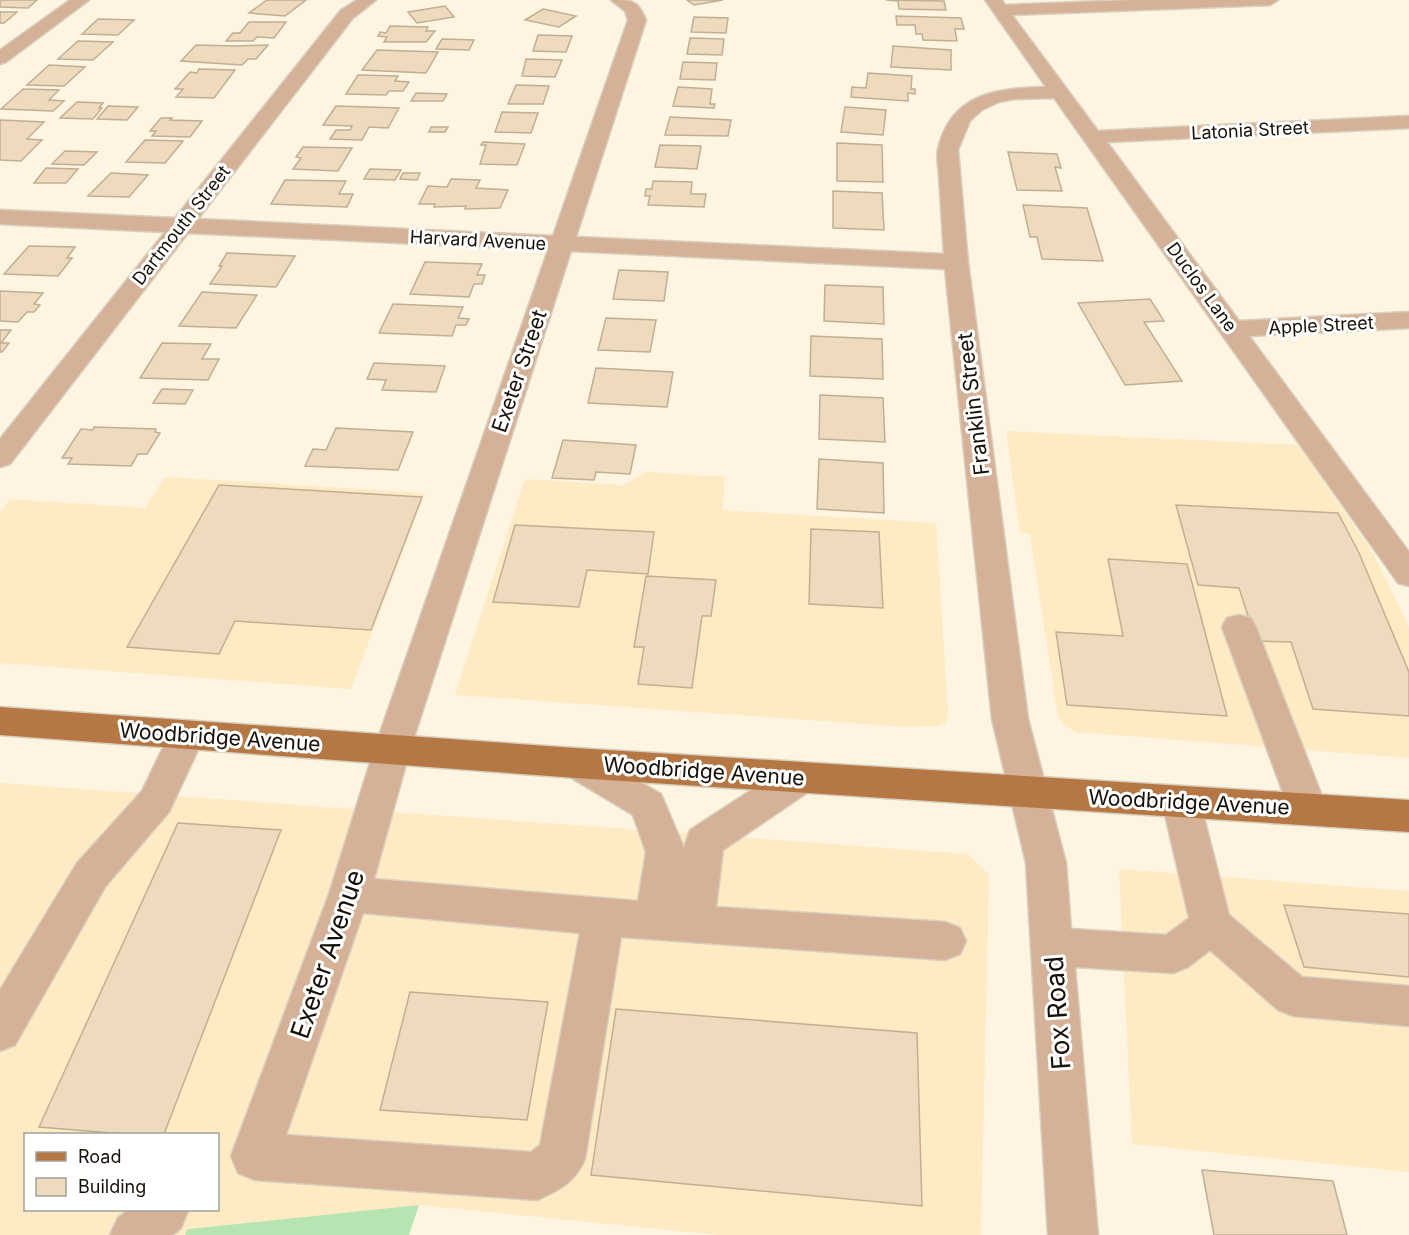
<svg xmlns="http://www.w3.org/2000/svg" width="1409" height="1235" viewBox="0 0 1409 1235" font-family="Inter,sans-serif">
<style>
.built{fill:#feebc4;fill-rule:evenodd}
.green{fill:#b6e5b2}
.building{fill:#eedbbe;stroke:#c1af93;stroke-width:1.5}
.lines{fill:none;stroke-linecap:round;stroke-linejoin:round}
.minor-casing{stroke:#d8d0be;stroke-width:3}
.major-casing{stroke:#d8d0be;stroke-width:3}
.minor{fill:#d5b297;fill-rule:evenodd}
.major{fill:#b57743;fill-rule:evenodd}
.labels{text-anchor:middle;dominant-baseline:central;stroke-width:6;stroke-linejoin:round;paint-order:stroke}
.far-street-label{font-size:18px;fill:#161106;stroke:#fff}
.street-label{font-size:21px;fill:#161106;stroke:#fff}
.near-street-label{font-size:26px;fill:#161106;stroke:#fff}
</style>
<rect width="100%" height="100%" fill="#fdf4e1"/>
<g class="built">
<path d="M1006,431L1298,445L1373,553L1409,627V758L1076,732L1065,726L1058,717L1030,534L1020,533Z"/>
<path d="M646,472L725,477L722,510L936,523L948,713L946,722L938,726L905,727L455,695L525,479L624,485Z"/>
<path d="M165,477L425,493L351,689L0,663V512L10,499L145,508Z"/>
<path d="M0,783L967,854L989,874L981,1235H718L419,1205L188,1229L185,1235H0ZM26,1134H218V1210H26Z"/>
<path d="M1119,869L1409,891V1172L1132,1144Z"/>
</g>
<path class="green" d="M419,1205L409,1235H185L188,1229Z"/>
<g class="building">
<path d="M0,0H37L28,8L0,7Z"/>
<path d="M267,0H306L285,16L249,13Z"/>
<path d="M687,0H723L694,5Z"/>
<path d="M886,0L944,1L946,10L899,9L898,1Z"/>
<path d="M445,6L454,17L417,23L408,12Z"/>
<path d="M543,9L576,16L559,27L525,20Z"/>
<path d="M0,12H17L4,23H0Z"/>
<path d="M896,16L961,18L964,29H955L957,41L923,40L922,34H916L915,25H897Z"/>
<path d="M694,17L728,18L726,33L691,32Z"/>
<path d="M98,19L134,20L118,35L82,34Z"/>
<path d="M249,22H286L274,38L257,37L253,41H226L233,33H240Z"/>
<path d="M390,26L428,27L426,31H435L426,42H384L387,37L378,36L380,32L386,33Z"/>
<path d="M538,35L572,36L566,52L533,51Z"/>
<path d="M690,38L724,39L722,55L687,54Z"/>
<path d="M442,39L474,40L469,50L436,49Z"/>
<path d="M78,41L113,42L93,60L58,59Z"/>
<path d="M196,45L235,46L268,45L256,59H248L242,65L181,61Z"/>
<path d="M893,46L951,50V70L891,67Z"/>
<path d="M377,50L438,52L426,73L362,70Z"/>
<path d="M526,59L562,60L555,77L522,76Z"/>
<path d="M683,62L717,63L715,80L680,79Z"/>
<path d="M49,65L85,67L64,86L27,85Z"/>
<path d="M199,69L235,70L214,98L176,97L183,89H175L190,72L197,73Z"/>
<path d="M868,73L912,76L911,89H915V94L908,93V101L851,97L852,87L866,88Z"/>
<path d="M358,75L398,76L395,81L409,82L403,91H389L386,95L346,94Z"/>
<path d="M516,85L549,86L543,104H508Z"/>
<path d="M678,87L712,89L710,104H715L714,108L673,106Z"/>
<path d="M23,89L59,90L49,100L64,101L53,111L1,109Z"/>
<path d="M416,93L447,94L443,101H411Z"/>
<path d="M77,102L103,103L99,108H102L93,119L60,118Z"/>
<path d="M108,106L138,107L127,120L97,119Z"/>
<path d="M336,106L399,108L388,128L369,127L362,140L330,139L336,130H350L352,126L323,125Z"/>
<path d="M845,107L886,110L883,135L841,132Z"/>
<path d="M502,112L538,113L531,133L495,132Z"/>
<path d="M670,117L731,120L728,136L665,135Z"/>
<path d="M161,118H172L170,120L202,121L190,137L152,136L156,131H150Z"/>
<path d="M0,120L44,122L27,139L42,140L21,161L0,160Z"/>
<path d="M431,127H448L445,132H429Z"/>
<path d="M145,140L183,141L165,163L126,162Z"/>
<path d="M483,142L525,144L517,165L480,164L486,145H481Z"/>
<path d="M837,143L882,145L883,182L837,181Z"/>
<path d="M660,145L701,146L697,169L655,167Z"/>
<path d="M303,147L352,148L338,171L293,169L301,158L296,157Z"/>
<path d="M65,151L97,152L84,165L52,164Z"/>
<path d="M1008,152L1057,154L1061,168L1055,167L1062,191L1017,190Z"/>
<path d="M46,168L78,169L66,183H34Z"/>
<path d="M370,169L401,170L395,180L364,179Z"/>
<path d="M111,173L148,175L129,197L88,196Z"/>
<path d="M403,173H420L417,180L400,179Z"/>
<path d="M451,179L480,180L476,188L508,190L500,208L465,209L466,206L434,207L435,204H419L428,186L447,187Z"/>
<path d="M285,180L346,181L339,194H353L347,207L271,204Z"/>
<path d="M653,181L692,182L691,194H706L704,207L648,205L650,196H645L646,189H652Z"/>
<path d="M833,191L882,193L884,230L833,228Z"/>
<path d="M1023,205L1087,208L1103,261L1042,259L1037,237H1030Z"/>
<path d="M29,246L75,247L67,258H72L58,276L4,274Z"/>
<path d="M227,253L295,256L276,287L210,284L222,266H219Z"/>
<path d="M425,262L482,264L477,275H485L482,284H474L469,297L410,294Z"/>
<path d="M619,270L668,272L664,301L613,299Z"/>
<path d="M825,285L883,287L884,324L824,321Z"/>
<path d="M0,292V291L43,293L34,304L40,305L34,312H27L18,322L0,321Z"/>
<path d="M202,292L257,295L236,328L179,326Z"/>
<path d="M1150,299L1164,321L1144,322L1182,381L1125,385L1078,303Z"/>
<path d="M393,304L463,307L458,318L469,319L466,325H456L452,336L379,333Z"/>
<path d="M606,318L656,320L650,352L598,350Z"/>
<path d="M0,330H11L1,343H9L2,352H0Z"/>
<path d="M811,336L882,339L883,379L810,376Z"/>
<path d="M162,343L211,344L202,359H219L208,380L140,378Z"/>
<path d="M374,363L445,366L436,392L382,390L386,380L367,379Z"/>
<path d="M596,368L673,372L667,407L588,403Z"/>
<path d="M162,389L193,390L185,404L153,403Z"/>
<path d="M820,395L883,398L885,442L819,439Z"/>
<path d="M94,427L156,429L155,432L160,433L147,454H138L131,466L68,464L72,458H62L81,429L93,430Z"/>
<path d="M336,428L413,432L398,470L305,466L313,449L326,450Z"/>
<path d="M563,440L636,445L630,474L596,472L594,480L552,478Z"/>
<path d="M819,459L883,463L884,513L817,509Z"/>
<path d="M219,485L422,497L371,630L235,621L219,654L127,647Z"/>
<path d="M1176,505L1338,513L1359,553L1409,672V716L1313,709L1291,642L1256,641L1239,588L1198,585Z"/>
<path d="M515,525L654,532L648,574L587,570L579,607L493,602Z"/>
<path d="M811,529L879,532L883,608L809,604Z"/>
<path d="M1108,559L1187,564L1227,716L1067,705L1056,632L1123,636Z"/>
<path d="M646,576L716,580L711,616H702L692,688L638,684L644,647H634Z"/>
<path d="M178,823L281,830L164,1134H124L39,1127Z"/>
<path d="M1284,905L1409,914V977L1304,967Z"/>
<path d="M410,992L548,1002L527,1120L380,1110Z"/>
<path d="M616,1009L917,1033L922,1206L591,1175Z"/>
<path d="M1202,1170L1333,1181L1347,1235H1214Z"/>
</g>
<g class="lines">
<g class="minor-casing">
<g id="minor">
<path d="M70,0H89L6,62L0,64V50Z"/>
<path d="M357,0H376L353,18L198,219L553,236L628,20L625,11L611,0C632,0 638,0 646,20L576,237L944,254C942,228 941,202 939,177C939,168 936,157 938,149C951,93 997,88 1046,87L985,0H1002L1005,5L1133,0H1278L1270,5L1012,15L1098,131L1409,116V128L1107,142L1239,321L1409,312V328L1249,336L1409,552V586L1398,583L1054,98L1014,99L999,102L982,110L970,121L958,150L968,262L1028,719L1066,863L1071,929L1166,935L1189,918L1162,802L1168,791L1181,786L1194,791L1200,802L1229,915L1302,977L1409,986V1026L1293,1016L1278,1010L1210,950L1188,967L1173,973L1075,967L1098,1235H1048L1026,863L992,719L945,269L571,251L410,750L374,879L638,901L646,852L633,815L563,773L558,763L563,753L576,748L589,753L661,794L684,848L690,830L788,766L801,762L814,766L820,777L814,788L723,850L716,907L945,922L960,928L966,941L960,954L945,960L621,937L585,1159C575,1182 560,1190 537,1200L255,1180L238,1173L231,1156L329,894L374,750L548,250L188,233L10,464L0,467V439L165,232L0,224V210L175,218L341,10ZM363,913L580,933L540,1145L531,1152L286,1135Z"/>
<path d="M1239,615L1251,618L1256,627L1327,809L1321,820L1308,825L1295,820L1289,809L1222,627L1227,618Z"/>
<path d="M187,721L200,725L205,735L169,812L105,887L15,1045L0,1051V990L77,863L142,791L174,725Z"/>
<path d="M128,1210H188V1211L181,1228L173,1235H110L118,1218Z"/>
</g>
</g>
<g class="major-casing">
<path id="major" d="M0,707L576,748L1409,800V832L576,778L0,735Z"/>
</g>
<use href="#minor" class="minor"/>
<use href="#major" class="major"/>
</g>
<g class="labels">
<g class="far-street-label">
<text transform="translate(1250 130) rotate(-3)">Latonia Street</text>
<text transform="translate(181 225) rotate(-52)">Dartmouth Street</text>
<text transform="translate(478 240) rotate(3)">Harvard Avenue</text>
<text transform="translate(1202 287) rotate(54)">Duclos Lane</text>
<text transform="translate(1321 325) rotate(-3)">Apple Street</text>
</g>
<g class="street-label">
<text transform="translate(519 371) rotate(-71)">Exeter Street</text>
<text transform="translate(973 404) rotate(-97)">Franklin Street</text>
<text transform="translate(220 737) rotate(4)">Woodbridge Avenue</text>
<text transform="translate(704 771) rotate(4)">Woodbridge Avenue</text>
<text transform="translate(1189 802) rotate(3)">Woodbridge Avenue</text>
</g>
<g class="near-street-label">
<text transform="translate(327 954) rotate(-71)">Exeter Avenue</text>
<text transform="translate(1057 1013) rotate(-94)">Fox Road</text>
</g>
</g>
<rect x="24" y="1133" width="195" height="78" fill="#ffffff" stroke="#a2a09b" stroke-width="1.5"/>
<rect x="36" y="1152" width="30" height="9" fill="#b57743" stroke="#a2a09b" stroke-width="1.5"/>
<text x="78" y="1163" font-size="18" fill="#161106">Road</text>
<rect x="36" y="1178" width="30" height="18" fill="#eedbbe" stroke="#a2a09b" stroke-width="1.5"/>
<text x="78" y="1193" font-size="18" fill="#161106">Building</text>
</svg>
